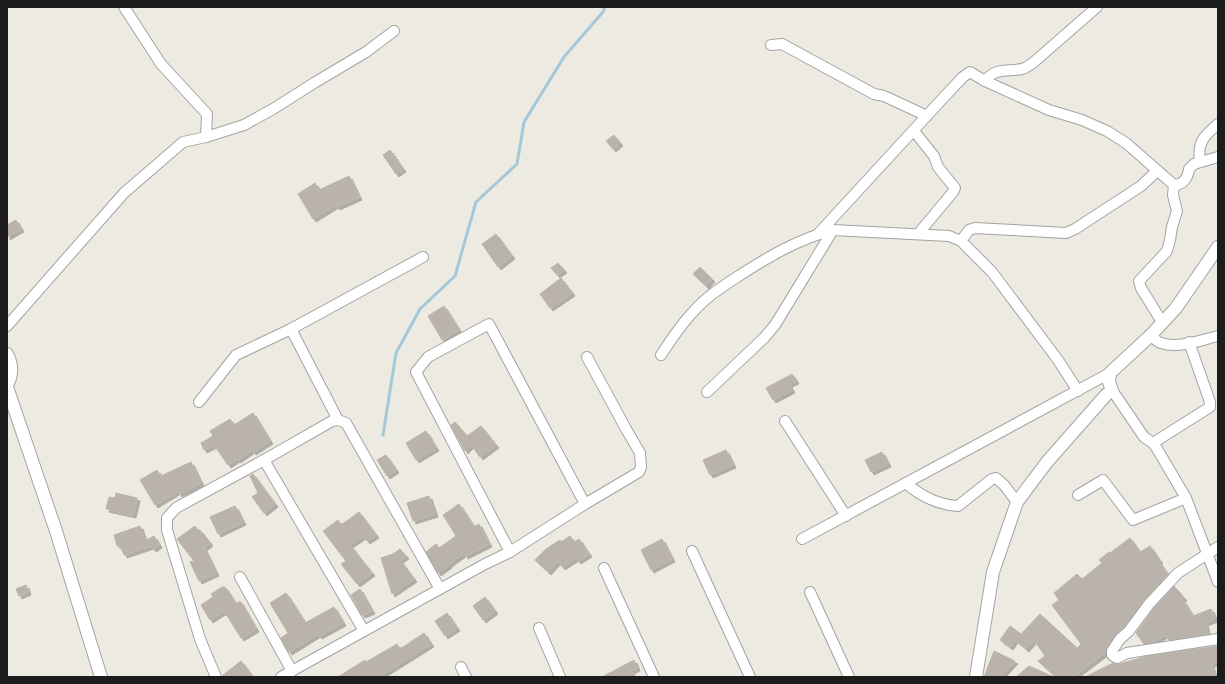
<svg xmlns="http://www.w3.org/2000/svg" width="1225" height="684" viewBox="0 0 1225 684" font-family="'Golos Text',sans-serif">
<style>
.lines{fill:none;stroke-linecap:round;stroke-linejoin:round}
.stream{stroke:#a5c8d8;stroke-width:3}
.building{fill:#b9b3ac;stroke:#beb3a6;filter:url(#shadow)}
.minor-casing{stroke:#a3a3a3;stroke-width:12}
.tertiary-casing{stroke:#a3a3a3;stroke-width:14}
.minor{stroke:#fff;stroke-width:10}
.tertiary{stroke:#fff;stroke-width:12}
</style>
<defs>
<filter id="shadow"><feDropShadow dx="3" dy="3" stdDeviation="0" flood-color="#0004"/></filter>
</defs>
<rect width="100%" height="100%" fill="#edeae2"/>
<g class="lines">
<path class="stream" d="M383,435L396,353L420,309L455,276L476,202L517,164L524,122L564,57L603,12L605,7"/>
</g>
<g class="building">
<path d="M614,135L620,143L613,149L606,141Z"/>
<path d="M390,150L403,169L396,174L383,155Z"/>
<path d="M349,176L359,197L337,207L336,205L313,219L298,194L315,183L319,190Z"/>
<path d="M16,220L21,229L7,237V225Z"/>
<path d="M496,234L512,256L498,267L482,244Z"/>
<path d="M558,263L564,270L557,275L551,268Z"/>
<path d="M700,267L712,279L706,286L693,274Z"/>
<path d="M561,278L572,293L550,308L540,294Z"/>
<path d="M444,306L459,330L442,340L428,316Z"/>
<path d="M792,374L796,381L789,384L792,390L773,400L766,388Z"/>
<path d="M253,413L270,441L253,452L252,450L238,460L237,459L228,465L214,445L204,450L201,443L213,436L210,431L230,419L234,425Z"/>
<path d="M455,422L467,436L481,426L496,445L480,457L471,445L465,451L451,425Z"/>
<path d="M426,431L436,448L416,460L406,443Z"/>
<path d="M726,450L733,465L710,475L703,460Z"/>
<path d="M882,452L888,464L871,472L865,460Z"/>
<path d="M386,455L396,470L387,476L377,460Z"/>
<path d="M191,462L201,483L179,494L178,491L155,505L140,480L157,470L161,476Z"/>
<path d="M253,474L275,504L264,513L252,497L258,493L250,476Z"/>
<path d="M116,493L137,498L133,515L106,509L109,497L115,498Z"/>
<path d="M429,496L435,514L413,521L407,503Z"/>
<path d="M459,504L474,527L479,524L489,544L465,556L464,553L449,564V565L438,573L426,552L436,544L439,548L456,536L443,515Z"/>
<path d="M235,506L243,522L218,534L210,517Z"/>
<path d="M359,512L376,535L367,541L363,536L350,545L372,573L357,584L341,564L346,561L323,531L338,520L341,525Z"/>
<path d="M140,526L145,541L154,536L159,545L153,549L151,546L124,555L120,545L117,546L114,535Z"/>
<path d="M195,526L198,531L200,530L210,543L204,548L216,573L199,581L190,562L194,561L177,539Z"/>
<path d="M570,536L574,542L579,539L589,554L578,561L576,558L562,567L558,561L548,572L535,560L546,549L560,540L561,542Z"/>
<path d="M1130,538L1140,552L1150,546L1160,561L1159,562L1168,574L1144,600L1124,627L1115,635L1107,647L1106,652L1073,677H1056L1038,661L1045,656L1034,640L1026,649L1015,640L1010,647L1000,640L1010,626L1021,634L1040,614L1077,648L1081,644L1052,605L1059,600L1054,593L1077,574L1082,579L1102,563L1099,560L1109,552L1110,553Z"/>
<path d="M662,539L672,559L651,570L641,550Z"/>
<path d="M400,549L406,556L400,560L414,579L392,594L381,558L393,554Z"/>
<path d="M26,585L28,592L19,596L16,589Z"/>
<path d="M1174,586L1184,598L1182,599L1193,616L1211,609L1215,619L1205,623L1208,634L1169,640L1165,635L1153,642L1144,644L1136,633L1154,608Z"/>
<path d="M222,587H225L236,604L240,601L256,629L241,638L224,611L210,620L201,605L213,597L211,594Z"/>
<path d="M360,589L372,611L362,615L351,595Z"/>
<path d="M286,593L305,623L334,607L343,623L319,636L318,634L289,652L281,638L288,633L270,603Z"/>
<path d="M485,597L495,611L483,620L473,606Z"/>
<path d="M447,613L457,628L445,636L435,621Z"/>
<path d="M424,633L431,644L383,674L382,672L375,677H338L365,660L366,662L397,644L400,649Z"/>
<path d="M1218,646V663L1211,664L1215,677H1085L1113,663L1115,665L1148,656Z"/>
<path d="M994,651L1015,661L1000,677H984Z"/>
<path d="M634,660L637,668L631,671L635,677H602Z"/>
<path d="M241,661L253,677H222V676Z"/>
<path d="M1029,666L1054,677H1016Z"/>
</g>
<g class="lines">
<g class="minor-casing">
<g id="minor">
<path d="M124,7L161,64L207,114L206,137L244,125L273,109L314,83L366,52L394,31"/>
<path d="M771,45L782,44L874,94L884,96L927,116"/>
<path d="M985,81C996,67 1007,72 1022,69C1026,68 1030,65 1034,62L1097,7"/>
<path d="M914,131L934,156L938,167L955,188L953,192L918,234"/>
<path d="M1200,162C1197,142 1204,136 1218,124"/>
<path d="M818,234L945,96L963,77L970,72L985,81L1049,110L1082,120L1107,131L1126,143L1174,185C1183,185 1188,178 1189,169L1194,164L1218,157"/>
<path d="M961,241L969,230L975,228L1066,233L1075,229L1141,186L1157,171"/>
<path d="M1162,322L1141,288L1139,281L1167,251L1170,240L1172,227L1177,211L1173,195L1174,185"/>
<path d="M7,326L124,193L183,142L206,137"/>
<path d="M291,329L338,420"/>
<path d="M1151,335C1154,338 1157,342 1161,343C1178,349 1201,340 1218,336"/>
<path d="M661,355C671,340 681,324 694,311C706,297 722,287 737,277C768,257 798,239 833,230L949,236L961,241L992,272L1058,360L1078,391"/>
<path d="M1112,390L1144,437L1153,443L1156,447L1186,498L1218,582"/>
<path d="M707,392L764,338L775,325L833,230"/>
<path d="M199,402L236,355L291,329L423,257"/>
<path d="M785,421L846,516"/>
<path d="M1153,443L1210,407V402L1189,342"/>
<path d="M264,460L364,631"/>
<path d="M906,483C920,496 939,505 958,506L992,479L996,478L1004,485L1017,502"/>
<path d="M1078,495L1103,480L1133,520L1186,498"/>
<path d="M802,539L1110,373"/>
<path d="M1218,547L1178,573L1149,604L1129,631L1120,639L1112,651V655L1117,658L1127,653L1218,639"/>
<path d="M692,551L750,677"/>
<path d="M510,552L416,372L428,357L489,324L585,504"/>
<path d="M604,568L654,677"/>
<path d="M240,577L292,671"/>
<path d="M810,592L849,677"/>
<path d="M539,628L560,677"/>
<path d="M461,667L466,677"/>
<path d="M216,677L200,639L167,530V518L176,508L264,460L332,421L338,420L346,423L440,589"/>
<path d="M281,677L485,564L510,552L585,504L639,472L641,467L640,453L626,429L587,357"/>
</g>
</g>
<g class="tertiary-casing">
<g id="tertiary">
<path d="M7,354C13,365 13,374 7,385"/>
<path d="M7,387L56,531L101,677"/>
<path d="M976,677L993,572L1017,502L1047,462L1106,395L1112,390L1109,382L1110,373L1151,335L1176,308L1218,247"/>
</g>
</g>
<use href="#minor" class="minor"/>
<use href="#tertiary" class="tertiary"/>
</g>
<rect width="1225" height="684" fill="none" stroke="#1c1c1c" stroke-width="16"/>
</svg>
